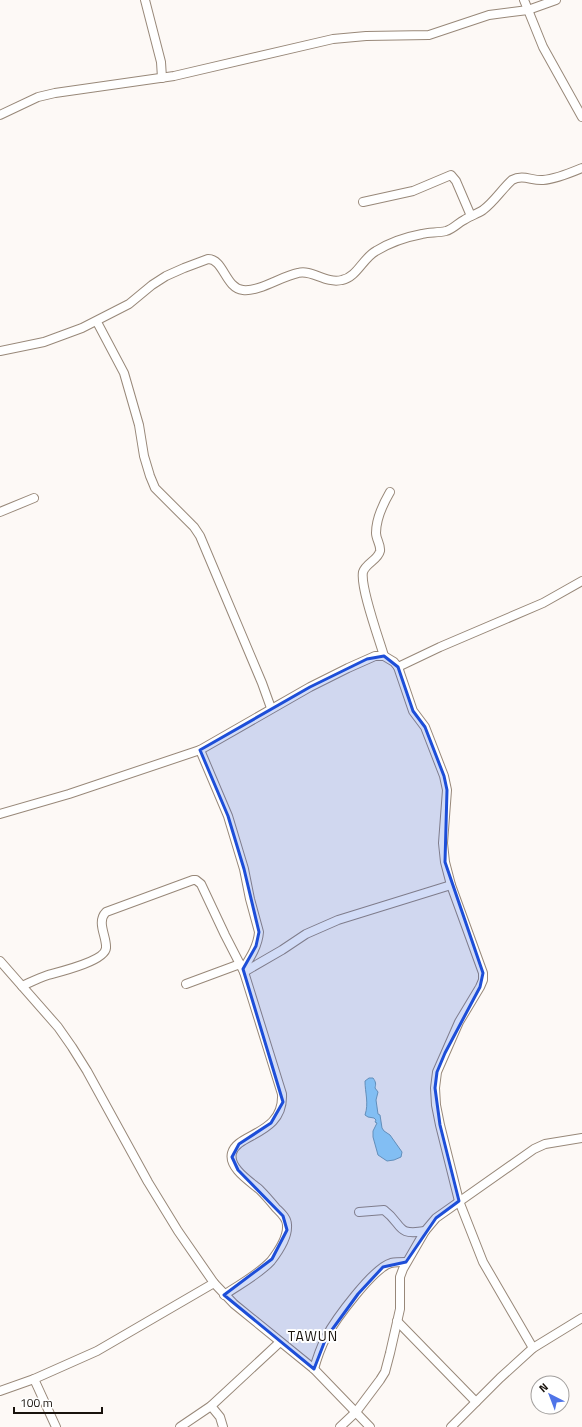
<svg xmlns="http://www.w3.org/2000/svg" width="582" height="1427" viewBox="0 0 582 1427" font-family="'Titillium Web',sans-serif">
<style>
.water{fill:#9bdafa;stroke:#749eb3}
.lines{fill:none;stroke-linecap:round;stroke-linejoin:round}
.minor-casing{stroke:#988879;stroke-width:10}
.minor{stroke:#fff;stroke-width:8}
.marked{fill:#1d4ed8;fill-opacity:0.2;stroke:#1d4ed8;stroke-width:3;stroke-linejoin:round}
.labels{text-anchor:middle;dominant-baseline:central;stroke-width:4;stroke-linejoin:round;paint-order:stroke}
.quarter-label{font-size:14px;letter-spacing:1px;fill:#18120c;stroke:#fff}
</style>
<rect width="100%" height="100%" fill="#fdf9f6"/>
<path class="water" d="M369,1078H373C376,1082 376,1084 375,1088L378,1092L376,1100L378,1114L380,1115L382,1128L384,1131L390,1135L402,1152L401,1157L394,1160L387,1161L378,1155L373,1137V1131L377,1123L375,1122L376,1120L374,1118L368,1117L365,1115C369,1103 365,1093 365,1081Z"/>
<g class="lines">
<g class="minor-casing">
<g id="minor">
<path d="M145,0L161,62L162,78"/>
<path d="M524,0L543,47L582,117"/>
<path d="M0,115L38,97L55,93L174,76L333,39L366,36L429,35L489,15L528,10L556,0"/>
<path d="M363,202L413,191L451,175L456,181L471,216"/>
<path d="M97,322L124,373L139,425L144,456L150,476L155,488L194,527L200,536L262,683L271,708"/>
<path d="M0,351L44,342L82,328L129,304L152,285L166,276L184,268L208,259C224,259 225,288 243,290C259,292 282,276 298,273C312,269 325,284 342,280C357,277 363,258 376,251C389,243 406,237 422,234C429,232 438,233 446,231C453,229 458,223 464,220C470,216 477,214 483,210C494,202 502,189 512,180C523,174 532,181 543,180C556,179 570,173 582,168"/>
<path d="M0,512L34,498"/>
<path d="M384,656C379,639 360,587 363,572C366,563 378,560 380,551C381,545 376,539 376,533C376,518 383,504 390,492"/>
<path d="M398,667L440,647L543,603L582,581"/>
<path d="M200,750L228,816L244,869L250,899L259,932C258,946 250,958 243,969"/>
<path d="M0,814L69,794L200,750L310,687L348,668L375,656H384L394,662L398,667L413,711L425,727L444,776L447,790L443,843L445,862L451,885L483,973V980L480,987L459,1022L437,1072L435,1088L436,1105L440,1125L459,1201L483,1262L533,1348"/>
<path d="M0,961L58,1027L72,1047L87,1071L148,1182L178,1231L214,1283L234,1304L314,1369L370,1427"/>
<path d="M244,972L282,950L306,934L338,920L451,885"/>
<path d="M186,984L240,964"/>
<path d="M22,986C31,982 39,978 48,975C59,972 105,961 106,948C107,937 96,922 106,912L193,880H196L201,884L225,935L244,972L282,1094C284,1135 237,1133 232,1153C228,1168 251,1182 260,1190C266,1196 271,1202 276,1208C281,1213 287,1218 287,1225C288,1237 278,1252 271,1261C258,1275 240,1284 224,1295"/>
<path d="M359,1212L384,1210C404,1225 395,1236 425,1231"/>
<path d="M397,1321L476,1402"/>
<path d="M314,1369C317,1358 321,1347 326,1337C335,1320 373,1268 391,1263C396,1262 401,1262 406,1262"/>
<path d="M34,1379L56,1427"/>
<path d="M0,1391L34,1379L97,1351L214,1283"/>
<path d="M211,1406L220,1417L223,1427"/>
<path d="M180,1427L211,1406L280,1342"/>
<path d="M340,1427L356,1412L380,1380L385,1372L390,1353L400,1309V1277L403,1269L425,1231L436,1218L534,1149L545,1144L582,1138"/>
<path d="M451,1427L500,1378L533,1348L582,1318"/>
</g>
</g>
<use href="#minor" class="minor"/>
</g>
<path class="marked" d="M384,656L398,667L413,711L425,727L444,776L447,790L445,862L483,973L480,987L445,1053L437,1072L435,1088L440,1125L459,1201L436,1218L406,1262L383,1267L358,1294L326,1338L314,1369L224,1295L272,1259L287,1230L283,1216L238,1170L232,1157L239,1144L271,1123L283,1102L243,969L256,946L259,932L244,869L228,816L200,750L310,687L367,659Z"/>
<g class="labels">
<g class="quarter-label">
<text x="313" y="1335">TAWUN</text>
</g>
</g>
<g transform="translate(550 1395) rotate(318)"><circle r="19" fill="#ffffff" stroke="#a3a09e"/>
<path d="M0-3L7 15L0 10L-7 15Z" fill="#4f74e8"/>
<text y="-6" font-size="11" font-weight="bold" text-anchor="middle" fill="#18120c">N</text>
</g>
<path d="M14 1407v6h88v-6" fill="none" stroke="#18120c" stroke-width="2"/>
<text x="20" y="1407" font-size="12" fill="#18120c" stroke="#ffffff" stroke-width="3" paint-order="stroke">100 m</text>
</svg>
